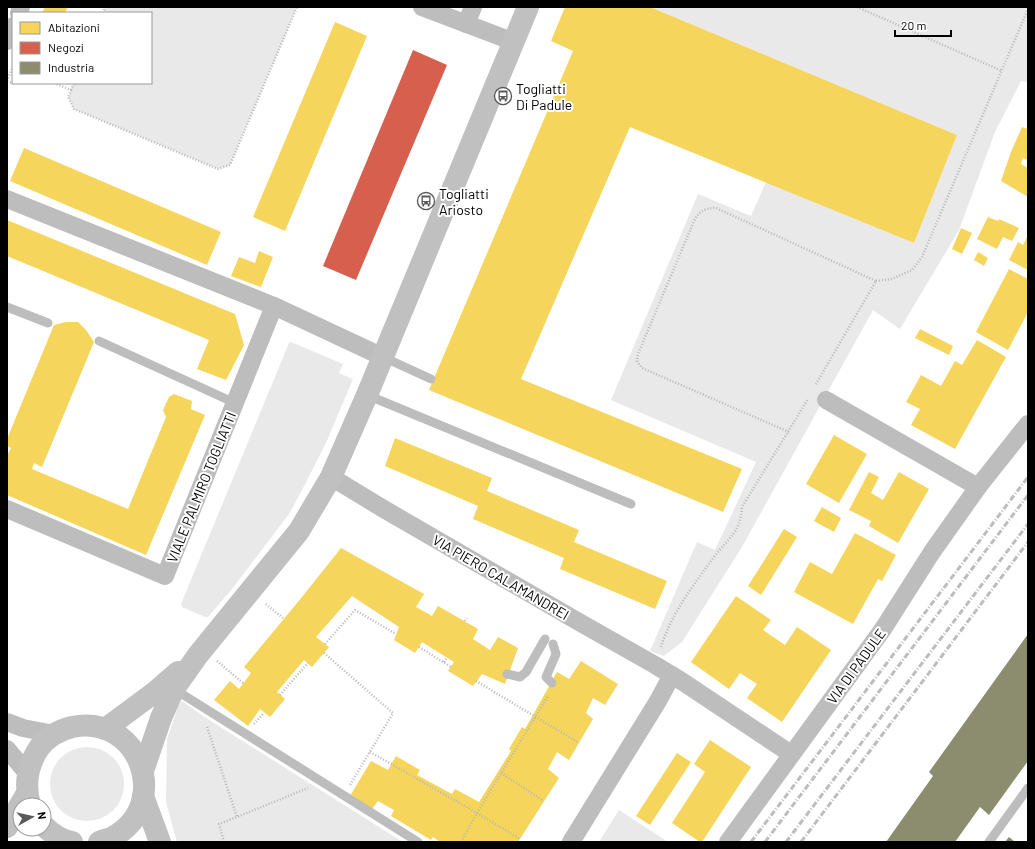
<svg xmlns="http://www.w3.org/2000/svg" width="1035" height="849" viewBox="0 0 1035 849" font-family="Barlow,sans-serif">
<style>
.green{fill:#e9e9e9}
.homes{fill:#f6d55c}
.shops{fill:#d6604d}
.industry{fill:#8c8c6e}
.lines{fill:none;stroke-linecap:round;stroke-linejoin:round}
.path{stroke:#b8b8b8;stroke-width:2.5;stroke-dasharray:1 2;stroke-linecap:butt}
.lane{stroke:#bdbdbd;stroke-width:9}
.street{stroke:#bdbdbd;stroke-width:18}
.secondary{stroke:#c0c0c0;stroke-width:22}
.rail{stroke:#bdbdbd;stroke-width:3;stroke-dasharray:6 2 1 2;stroke-linecap:butt}
.labels{text-anchor:middle;dominant-baseline:central;stroke-width:4;stroke-linejoin:round;paint-order:stroke}
.poi-label{font-size:14px;fill:#000;stroke:#fff;text-anchor:start}
.street-label{font-size:14px;fill:#000;stroke:#fff}
</style>
<rect width="100%" height="100%" fill="#fff"/>
<g class="green">
<path d="M105,7H297L230,165L218,169L74,109L68,97L74,83H151V13H103Z"/>
<path d="M650,7H1028V82L1021,81L995,132L959,230L900,329L873,310L742,547L682,642L664,656L650,651L697,542L715,550L756,462L611,400L698,194L751,216L766,182L914,243L957,135Z"/>
<path d="M291,342L343,364L339,373L353,379L326,443L302,490L289,514L232,589L208,617H205L182,607L181,604L289,343Z"/>
<path d="M182,701L203,716L403,842H177L166,802L167,739L178,707Z"/>
<circle cx="87" cy="784" r="37"/>
<path d="M619,810L668,842H599Z"/>
</g>
<g class="homes">
<path d="M45,7H68L65,13H42Z"/>
<path d="M565,7H650L957,135L914,243L630,127L521,379L742,469L723,512L429,390L573,51L551,41Z"/>
<path d="M335,22L367,36L285,231L253,217Z"/>
<path d="M1022,127L1028,129V156L1026,160L1023,158L1021,164L1028,168V197L1001,181L1011,152Z"/>
<path d="M24,148L221,232L207,265L10,181Z"/>
<path d="M988,217L998,221L999,219L1019,228L1012,241L1003,237L997,249L977,239Z"/>
<path d="M7,220L235,314L244,345L226,380L197,369L209,340L7,256Z"/>
<path d="M961,228L972,233L962,254L952,249Z"/>
<path d="M1028,235V270L1009,260L1018,242L1023,245Z"/>
<path d="M259,251L273,257L261,287L231,276L239,257L255,263Z"/>
<path d="M978,252L988,258L984,266L974,260Z"/>
<path d="M1009,269L1028,279V312L1008,350L976,332Z"/>
<path d="M66,322H78L86,330L94,342L42,467L34,463L32,469L128,509L166,417L163,410L169,397L174,394L192,401L191,409L205,415L146,555L7,495V456L11,448L7,446V439L54,325Z"/>
<path d="M920,329L953,346L949,355L915,338Z"/>
<path d="M977,340L1006,357L955,449L911,425L920,409L906,402L921,375L941,386L955,361L962,365Z"/>
<path d="M834,435L867,454L839,503L806,484Z"/>
<path d="M395,438L492,478L487,491L579,530L574,542L667,581L655,609L560,569L564,558L473,519L478,506L385,466Z"/>
<path d="M869,472L879,477L871,493L883,500L899,472L929,489L898,543L869,526L871,521L849,510Z"/>
<path d="M822,507L841,518L834,532L814,521Z"/>
<path d="M784,529L797,537L761,595L748,586Z"/>
<path d="M855,533L896,555L882,581L878,579L853,624L794,592L810,562L832,574Z"/>
<path d="M341,548L424,594L416,607L432,616L438,606L478,629L473,639L490,650L498,637L518,648L505,684L482,674L473,686L448,671L454,662L422,642L415,653L394,640L399,627L352,596L316,637L329,647L312,667L304,660L277,692L285,699L270,717L260,709L248,726L214,700L230,681L239,689L251,673L244,667L302,597Z"/>
<path d="M736,596L771,620L763,630L785,645L797,627L831,650L782,722L747,698L757,684L740,673L729,689L691,662Z"/>
<path d="M581,661L618,684L605,705L593,698L586,713L593,719L569,760L557,752L548,769L559,778L518,842H440L433,837L431,840L391,816L394,810L378,801L372,809L350,796L371,761L388,770L396,756L420,770L417,775L452,794L455,789L479,802L511,751L509,749L522,727L525,729L557,672L569,679Z"/>
<path d="M710,740L751,767L702,842H700L672,823L705,772L694,764Z"/>
<path d="M677,753L691,762L650,825L636,816Z"/>
</g>
<path class="shops" d="M413,50L447,65L356,280L323,266Z"/>
<g class="industry">
<path d="M1028,634V761L989,815L980,807L955,842H886L933,776L929,772Z"/>
<path d="M1009,837L1015,842H1005Z"/>
</g>
<g class="lines">
<g class="path">
<path d="M857,7L1002,71"/>
<path d="M103,13L105,7"/>
<path d="M7,81L13,66"/>
<path d="M7,83L13,82"/>
<path d="M54,83L71,90L68,97L74,109L218,169L230,165L297,7"/>
<path d="M71,90L74,83"/>
<path d="M876,281L892,279L912,270L922,257L1028,9"/>
<path d="M789,432L642,368L637,361L638,354L694,221C699,211 705,208 716,208L876,281L816,384"/>
<path d="M266,604L284,619"/>
<path d="M465,621L467,618"/>
<path d="M325,644L355,610L396,634"/>
<path d="M419,647L451,667"/>
<path d="M661,647C671,614 694,584 714,557C729,537 740,534 742,507L808,399"/>
<path d="M324,653L393,713L350,785"/>
<path d="M217,661L243,683"/>
<path d="M444,662L447,657"/>
<path d="M476,681L579,743"/>
<path d="M280,695L308,663"/>
<path d="M254,724L264,713"/>
<path d="M207,727L237,817L308,788"/>
<path d="M370,752L477,813L548,696"/>
<path d="M501,773L542,800"/>
<path d="M224,842L219,824L237,817"/>
<path d="M461,842L477,813L520,839"/>
</g>
<g class="lane">
<path d="M7,307L48,323"/>
<path d="M99,341L235,403"/>
<path d="M383,357L431,379"/>
<path d="M367,395L631,504"/>
<path d="M507,674L520,677L526,672L545,639"/>
<path d="M552,683L546,677L556,654L553,644"/>
<path d="M174,689L418,842"/>
<path d="M989,842L1028,788"/>
</g>
<g class="street">
<path d="M422,7L514,42"/>
<path d="M19,13L21,7"/>
<path d="M466,24L473,7"/>
<path d="M7,41L13,26"/>
<path d="M7,199L274,306L383,357"/>
<path d="M826,400L978,487"/>
<path d="M331,477L382,508L579,622L655,665L683,682L791,754"/>
<path d="M7,509L165,576L274,306"/>
<path d="M7,722L23,728L54,734"/>
<path d="M7,749L27,773"/>
<path d="M571,842L658,701L672,675"/>
<path d="M728,842L883,629L932,552L978,487L1028,424"/>
</g>
<g class="secondary">
<path d="M105,729L155,692L178,672"/>
<path d="M143,771L161,718L174,689L198,655L299,531L331,477L367,395L528,7"/>
<path d="M143,796L160,842"/>
<path d="M30,805C24,784 27,766 39,748C47,737 60,730 72,727C139,713 173,804 113,837C109,839 104,840 99,842"/>
<path d="M44,826C52,834 61,840 72,842"/>
<path d="M7,827L27,793"/>
</g>
<g class="rail">
<path d="M751,842L1028,477"/>
<path d="M765,842L1028,495"/>
<path d="M786,842L1028,524"/>
<path d="M801,842L1028,542"/>
</g>
</g>
<defs>
<g id="bus-ring" transform="scale(0.9)"><circle r="9.5" fill="#fff" stroke="#595959" stroke-width="1.5"/><path d="M-5-6H5V4H4V6H2V4H-2V6H-4V4H-5ZM-3.5-4V0h7V-4ZM-3.5 1.2v1.5H-2V1.2ZM2 1.2v1.5H3.5V1.2Z" fill="#595959"/></g>
</defs>
<g fill-rule="evenodd">
<use href="#bus-ring" x="503" y="96"/>
<use href="#bus-ring" x="426" y="201"/>
</g>
<g class="labels">
<g class="poi-label">
<text x="516" y="88">Togliatti<tspan x="516" dy="16">Di Padule</tspan></text>
<text x="439" y="193">Togliatti<tspan x="439" dy="16">Ariosto</tspan></text>
</g>
<g class="street-label">
<text transform="translate(201 487) rotate(-68)">VIALE PALMIRO TOGLIATTI</text>
<text transform="translate(501 577) rotate(30)">VIA PIERO CALAMANDREI</text>
<text transform="translate(856 666) rotate(-54)">VIA DI PADULE</text>
</g>
</g>
<rect width="1035" height="849" fill="none" stroke="#000000" stroke-width="16"/>
<rect x="12" y="12" width="140" height="72" fill="#ffffff" stroke="#999999"/>
<rect x="20" y="22" width="20" height="12" fill="#f6d55c" stroke="#999999"/>
<text x="48" y="32" font-size="12" fill="#000000">Abitazioni</text>
<rect x="20" y="42" width="20" height="12" fill="#d6604d" stroke="#999999"/>
<text x="48" y="52" font-size="12" fill="#000000">Negozi</text>
<rect x="20" y="62" width="20" height="12" fill="#8c8c6e" stroke="#999999"/>
<text x="48" y="72" font-size="12" fill="#000000">Industria</text>
<g transform="translate(32 817) rotate(82)"><circle r="19" fill="#ffffff" stroke="#999999"/>
<path d="M0-3L7 15L0 10L-7 15Z" fill="#595959"/>
<text y="-6" font-size="11" font-weight="bold" text-anchor="middle" fill="#000000">N</text>
</g>
<path d="M895 30v6h56v-6" fill="none" stroke="#000000" stroke-width="2"/>
<text x="901" y="30" font-size="12" fill="#000000" stroke="#ffffff" stroke-width="3" paint-order="stroke">20 m</text>
</svg>
